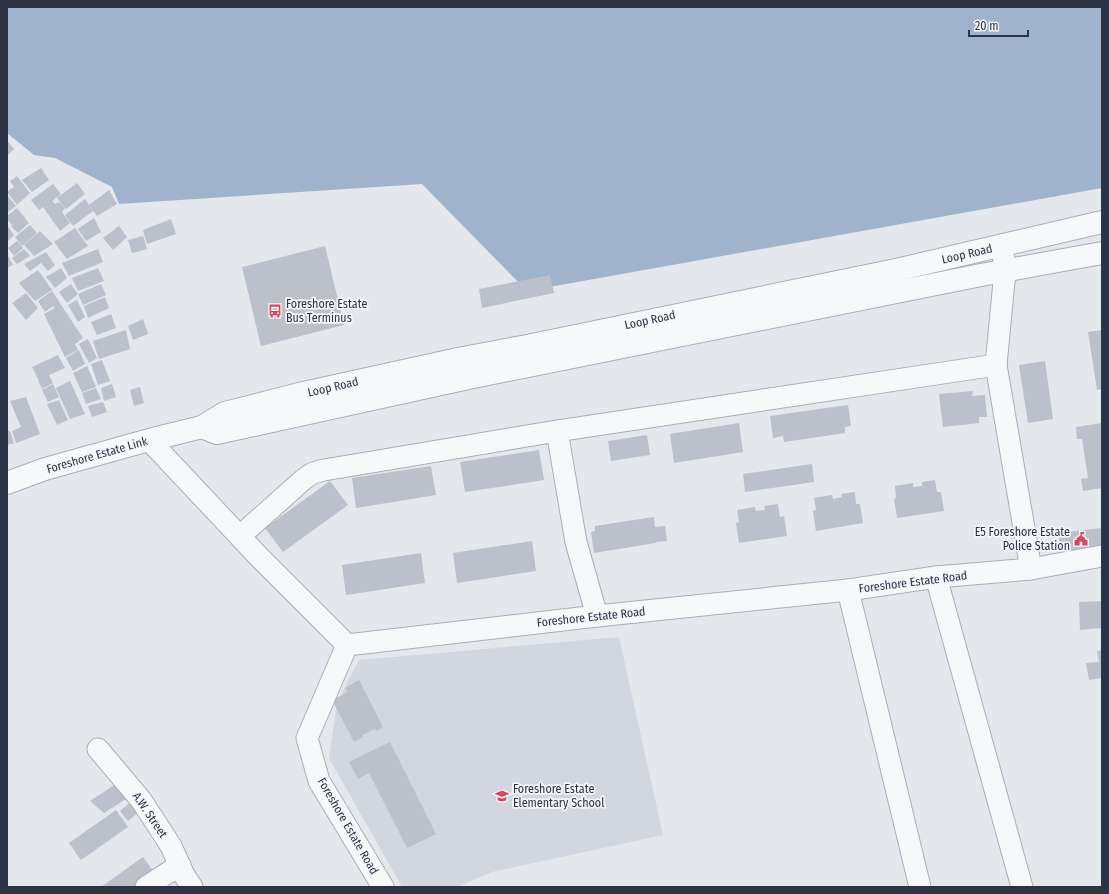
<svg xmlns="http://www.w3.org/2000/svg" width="1109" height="894" viewBox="0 0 1109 894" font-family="'Fira Sans Condensed',sans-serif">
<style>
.built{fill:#d2d6de}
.water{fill:#9fb4cc}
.building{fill:#bbc0ca}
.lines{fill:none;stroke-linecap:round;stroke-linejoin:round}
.minor-casing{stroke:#a9aeb7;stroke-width:23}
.tertiary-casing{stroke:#a9aeb7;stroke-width:24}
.minor{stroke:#f7f8fa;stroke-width:21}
.tertiary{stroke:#f7f8fa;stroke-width:22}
.labels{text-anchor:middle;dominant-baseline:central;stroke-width:3.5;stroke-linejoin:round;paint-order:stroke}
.street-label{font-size:12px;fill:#2b3445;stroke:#f4f6f9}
.poi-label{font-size:12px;fill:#2b3445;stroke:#f4f6f9;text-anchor:start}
</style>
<rect width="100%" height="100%" fill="#e4e7ec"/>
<path class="built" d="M619,637L663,835L492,872L457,887H402L329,758L337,702L359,660Z"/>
<path class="water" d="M7,7H1102V188L527,291L422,184L119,204L112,187L55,158L34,155L7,133Z"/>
<g class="building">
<path d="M7,140L14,149L7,156Z"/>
<path d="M41,168L49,180L32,192L22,180Z"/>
<path d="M17,176L30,193L17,205L7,192L14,187L10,181Z"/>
<path d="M77,183L85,194L66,209L57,198Z"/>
<path d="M53,184L61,194L52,201L55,204L59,202L65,208L62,212L70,223L60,231L43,207L39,210L31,200Z"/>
<path d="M109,190L117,204L97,216L89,205Z"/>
<path d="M7,195L16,206L8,212L7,211Z"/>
<path d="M85,199L93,211L73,226L65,215Z"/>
<path d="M17,208L29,223L18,233L11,226L15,223L12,225L7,219V216Z"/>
<path d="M94,218L101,232L86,241L78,229Z"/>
<path d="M171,219L176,234L147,244L143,230Z"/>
<path d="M7,225L14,235L7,242Z"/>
<path d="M30,225L37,233L22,246L15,237Z"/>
<path d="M119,226L127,237L113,250L103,238Z"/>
<path d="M75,228L88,246L67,259L54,242Z"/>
<path d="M40,231L53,244L34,256L24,245Z"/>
<path d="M143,236L147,249L132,253L128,240Z"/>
<path d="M17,241L23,248L14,256L8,248Z"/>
<path d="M325,246L344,325L261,346L242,267Z"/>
<path d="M24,249L30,256L17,264L12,258Z"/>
<path d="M98,249L103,262L69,276L62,263Z"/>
<path d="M46,252L55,265L48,271L41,263L30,271L24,264Z"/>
<path d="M7,254L13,265L7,268Z"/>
<path d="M61,268L67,278L55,288L46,277Z"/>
<path d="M98,268L104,281L78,291L72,278Z"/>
<path d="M38,270L52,290L35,301L19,283Z"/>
<path d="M550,275L554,293L482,308L479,289Z"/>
<path d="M71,284L78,294L67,303L59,292Z"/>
<path d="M101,284L106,295L83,305L78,294Z"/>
<path d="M52,291L83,338L75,344L78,350L65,357L44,314L55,308L53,306L45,312L38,301Z"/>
<path d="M26,293L38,308L26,320L12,303Z"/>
<path d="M105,297L109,308L88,318L84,306Z"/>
<path d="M77,300L85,317L78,322L68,305Z"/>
<path d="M111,314L116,328L97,335L91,322Z"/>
<path d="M143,319L148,334L133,340L128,326Z"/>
<path d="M126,330L130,349L99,359L93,341Z"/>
<path d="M1102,330V389L1097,390L1088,332Z"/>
<path d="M88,339L97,358L89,363L79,344Z"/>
<path d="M79,350L85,364L73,371L66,358Z"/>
<path d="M58,355L65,368L49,375L53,383L42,389L38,381H39L32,367Z"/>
<path d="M102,360L110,381L98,385L91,364Z"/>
<path d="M1045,361L1053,419L1028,423L1019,365Z"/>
<path d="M87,366L96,387L82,392L73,373Z"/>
<path d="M70,381L85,414L70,419L56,388Z"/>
<path d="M53,384L59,397L48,402L42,390Z"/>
<path d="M112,384L116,397L104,401L101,388Z"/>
<path d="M140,387L144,403L134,406L130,390Z"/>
<path d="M96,388L101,399L86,404L82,393Z"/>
<path d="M973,391L972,396L985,395L987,417H979V423L943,427L939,394Z"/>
<path d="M26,397L40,434L16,443L12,431L21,427L10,401Z"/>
<path d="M59,400L68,420L57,425L47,404Z"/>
<path d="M103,402L107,412L92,417L88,406Z"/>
<path d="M848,405L851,426L845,427V433L784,442L783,436L773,438L770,416Z"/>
<path d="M739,423L743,452L674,463L670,434Z"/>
<path d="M1102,423V488L1083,491L1081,479L1088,478L1082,439H1077L1076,427Z"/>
<path d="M7,430L10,431L14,443L7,445Z"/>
<path d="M647,435L650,455L611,461L608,441Z"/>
<path d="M539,450L544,480L465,492L460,462Z"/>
<path d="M812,464L814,482L745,492L743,474Z"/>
<path d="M431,466L436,495L356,508L352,478Z"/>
<path d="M935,480L937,492H941L944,511L897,518L894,499L896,498L895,486L913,483V487L922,486V482Z"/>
<path d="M330,481L348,505L283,552L265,528Z"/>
<path d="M855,492L856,504H860L863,523L816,531L813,511L816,510L814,498L832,495L833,499L842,497L841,494Z"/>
<path d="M778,504L780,517L784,516L787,536L739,543L736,523L739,522L737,510L755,507L756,511L765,510L764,506Z"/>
<path d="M654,517L655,527L665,526L667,541L656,542V543L594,553L591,532L595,531V526Z"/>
<path d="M1102,528V546L1061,551L1058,533Z"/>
<path d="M532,541L536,571L457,583L453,553Z"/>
<path d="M421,553L425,583L346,595L342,565Z"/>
<path d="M1102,601V628L1080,630L1079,602Z"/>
<path d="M1102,650V678L1089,680L1086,663L1099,662L1097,651Z"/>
<path d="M359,680L383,727L376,731L375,729L362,735L363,737L354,742L332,700L348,692L345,688Z"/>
<path d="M390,742L436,834L407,848L369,773L358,779L349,762Z"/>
<path d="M116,784L126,799L104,813L90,801Z"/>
<path d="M133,800L141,810L128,821L120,811Z"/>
<path d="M116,810L128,827L81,860L69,843Z"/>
<path d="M143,857L156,875L140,887H101Z"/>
</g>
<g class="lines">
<g class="minor-casing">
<g id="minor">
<path d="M1002,245L1005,271L996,365L1031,569"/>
<path d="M557,431L576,542L597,616"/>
<path d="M149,440L260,558L347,645"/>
<path d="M240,536L304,479L313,473L324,470L557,431L996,365"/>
<path d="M936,577L1022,887"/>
<path d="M848,590L920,887"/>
<path d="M98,749L141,800L171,846L184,875L192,887"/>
<path d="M146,887L180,865"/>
<path d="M383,887L319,781L307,738L347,645L597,616L848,590L936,577L1031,569L1102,556"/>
</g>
</g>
<g class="tertiary-casing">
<g id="tertiary">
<path d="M202,427L225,413L299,394L458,359L527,346L896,270L1102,222"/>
<path d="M7,483L45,469L149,440L202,427L217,433L473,377L981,275L1102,253"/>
</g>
</g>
<use href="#minor" class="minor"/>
<use href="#tertiary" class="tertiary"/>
</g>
<defs>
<g id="bus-bare" transform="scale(1.08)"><path d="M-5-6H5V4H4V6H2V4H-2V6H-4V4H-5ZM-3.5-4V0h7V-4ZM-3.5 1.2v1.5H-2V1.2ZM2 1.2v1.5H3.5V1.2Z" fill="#d1495b" stroke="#f4f6f9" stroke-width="2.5" paint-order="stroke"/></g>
<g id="civic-bare" transform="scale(1.08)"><path d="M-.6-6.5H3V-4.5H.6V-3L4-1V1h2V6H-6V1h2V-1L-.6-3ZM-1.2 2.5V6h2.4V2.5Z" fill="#d1495b" stroke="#f4f6f9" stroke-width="2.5" paint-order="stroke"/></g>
<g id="school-bare" transform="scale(1.08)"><path d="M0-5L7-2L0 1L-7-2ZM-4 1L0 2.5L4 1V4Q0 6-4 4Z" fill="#d1495b" stroke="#f4f6f9" stroke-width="2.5" paint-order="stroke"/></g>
</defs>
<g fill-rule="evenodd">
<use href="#bus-bare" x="275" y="311"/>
<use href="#civic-bare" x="1081" y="539"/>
<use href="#school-bare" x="502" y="796"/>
</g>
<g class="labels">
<g class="street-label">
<text transform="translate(967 254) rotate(-13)">Loop Road</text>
<text transform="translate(650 320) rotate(-12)">Loop Road</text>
<text transform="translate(333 387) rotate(-13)">Loop Road</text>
<text transform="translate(97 455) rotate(-16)">Foreshore Estate Link</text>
<text transform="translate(913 582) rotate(-7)">Foreshore Estate Road</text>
<text transform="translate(591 617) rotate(-6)">Foreshore Estate Road</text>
<text transform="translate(150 815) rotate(56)">A.W. Street</text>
<text transform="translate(348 826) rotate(60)">Foreshore Estate Road</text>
</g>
<g class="poi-label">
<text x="286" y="304">Foreshore Estate<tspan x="286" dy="14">Bus Terminus</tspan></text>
<text x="1070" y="532" text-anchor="end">E5 Foreshore Estate<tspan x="1070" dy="14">Police Station</tspan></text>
<text x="513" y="789">Foreshore Estate<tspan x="513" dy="14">Elementary School</tspan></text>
</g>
</g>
<rect width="1109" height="894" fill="none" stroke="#2b3445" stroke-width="16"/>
<path d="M969 30v6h59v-6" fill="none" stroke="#2b3445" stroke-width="2"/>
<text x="975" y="30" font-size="12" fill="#2b3445" stroke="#f4f6f9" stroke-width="3" paint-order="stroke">20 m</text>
</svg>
